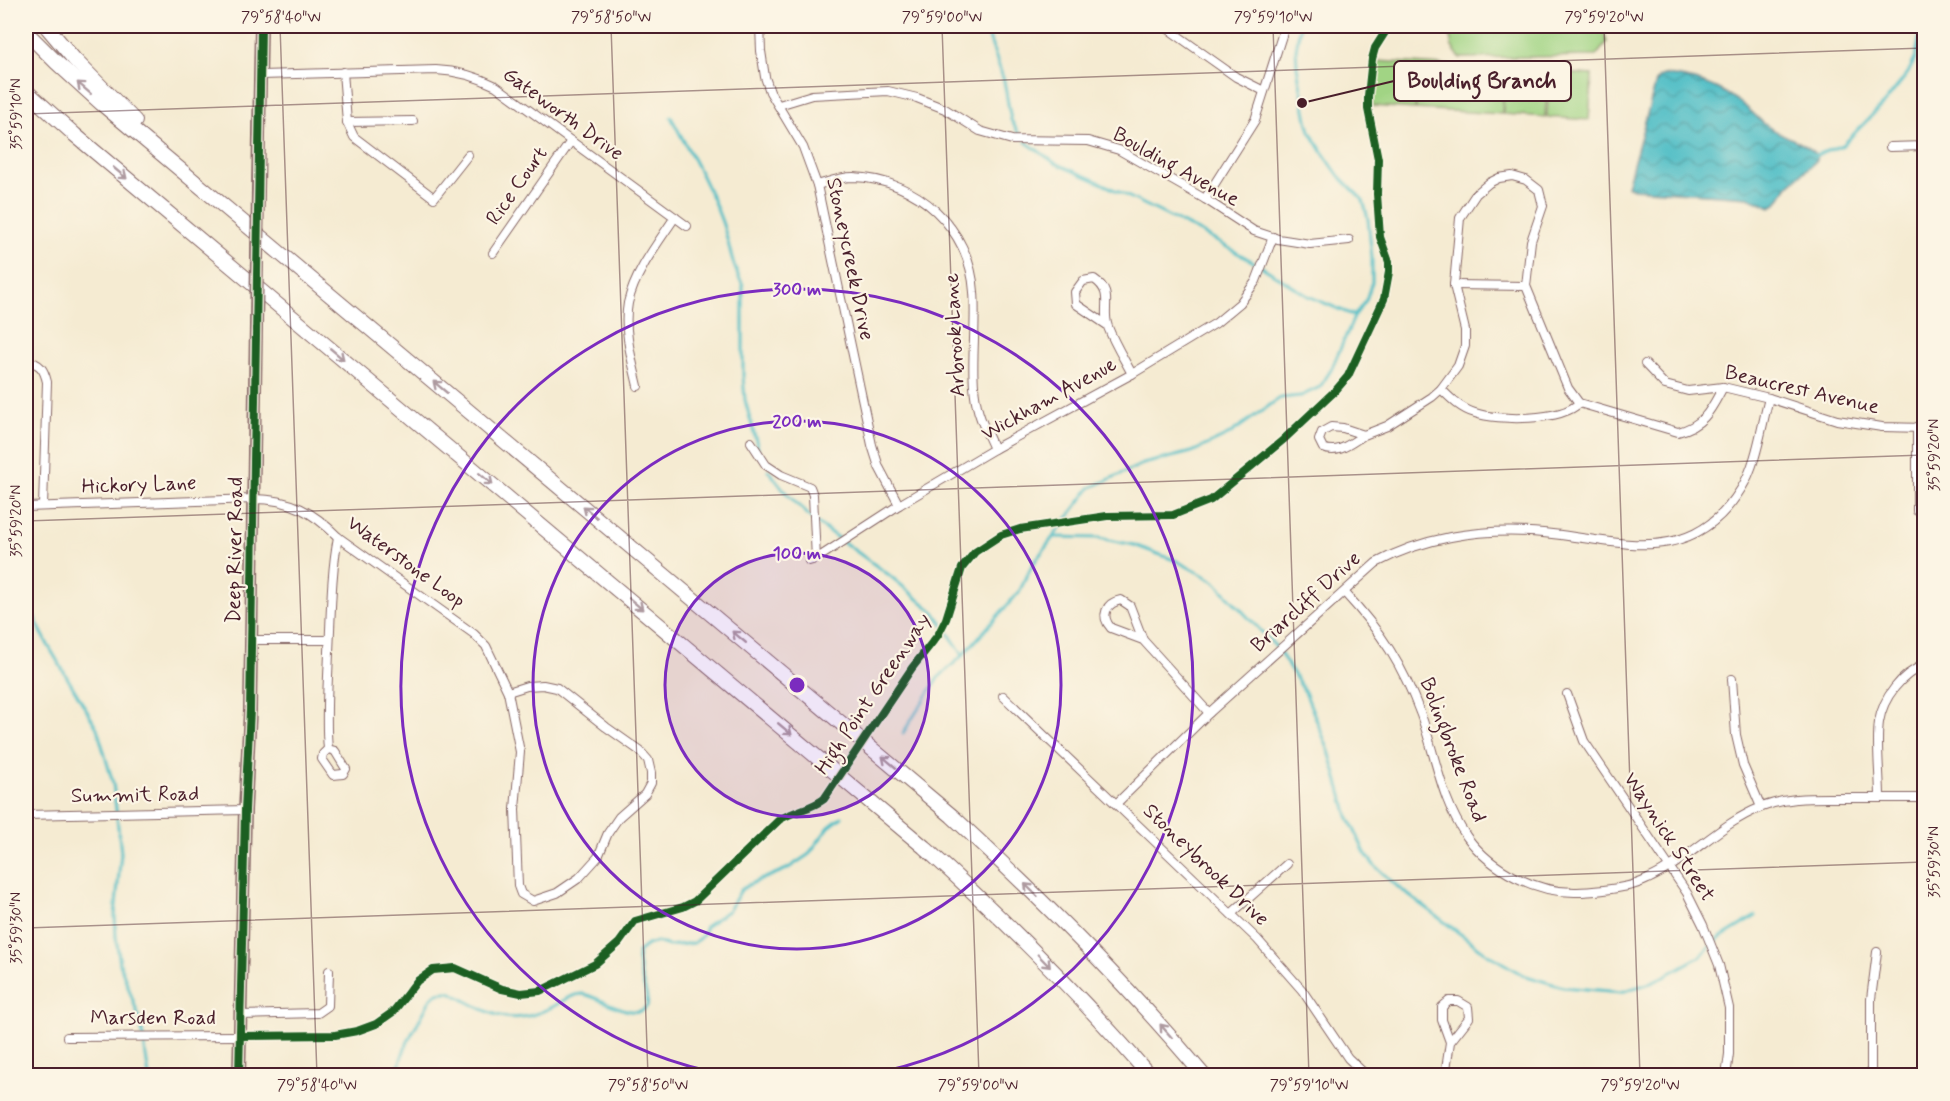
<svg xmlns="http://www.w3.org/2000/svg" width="1950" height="1101" viewBox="0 0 1950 1101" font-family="Mynerve,sans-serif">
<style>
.garden{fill:#a1d484;stroke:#767a58;stroke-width:1.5}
.water{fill:url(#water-waves);stroke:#4d6e78;stroke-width:1.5}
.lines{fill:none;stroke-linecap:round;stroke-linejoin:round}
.stream{stroke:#50bec6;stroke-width:3}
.street-casing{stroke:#866665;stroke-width:10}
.secondary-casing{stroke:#866665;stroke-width:14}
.highway-casing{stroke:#866665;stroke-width:16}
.street{stroke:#fff;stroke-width:8}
.secondary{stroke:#fff;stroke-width:10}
.highway{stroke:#fff;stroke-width:14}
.secondary-bridge-casing{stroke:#866665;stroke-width:14;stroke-linecap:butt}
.secondary-bridge{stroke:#fff;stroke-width:10}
.cycleway-casing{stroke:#fcf5e5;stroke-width:11}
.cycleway{stroke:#1b5e20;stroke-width:8}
.oneway{stroke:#ae9aa0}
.ticks{fill:none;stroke:#4a1f2b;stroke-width:1.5;stroke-opacity:0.45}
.ring{fill:none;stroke:#7b2cbf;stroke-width:3}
.labels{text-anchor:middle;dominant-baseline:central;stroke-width:4.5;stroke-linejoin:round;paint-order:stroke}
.street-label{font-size:21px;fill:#4a1f2b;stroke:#fcf5e5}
.centre{fill:#7b2cbf;stroke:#fcf5e5;stroke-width:3}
.ring-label{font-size:18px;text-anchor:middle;font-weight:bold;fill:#7b2cbf;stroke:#fcf5e5;stroke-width:4.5;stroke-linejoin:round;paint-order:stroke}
.leader{fill:none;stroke:#4a1f2b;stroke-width:2}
.callout-dot{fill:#4a1f2b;stroke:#fcf5e5;stroke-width:2}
.callout{fill:#fcf5e5;stroke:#4a1f2b;stroke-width:2}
.callout-label{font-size:22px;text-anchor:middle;font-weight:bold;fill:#4a1f2b}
.neatline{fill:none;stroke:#4a1f2b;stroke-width:2}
.ticks-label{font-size:15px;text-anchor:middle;fill:#4a1f2b}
</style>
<defs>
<pattern id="water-waves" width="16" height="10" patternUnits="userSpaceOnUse" patternTransform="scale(1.5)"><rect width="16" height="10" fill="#50bec6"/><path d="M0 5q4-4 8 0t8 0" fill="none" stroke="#449aa1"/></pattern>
</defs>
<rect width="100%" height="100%" fill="#fcf5e5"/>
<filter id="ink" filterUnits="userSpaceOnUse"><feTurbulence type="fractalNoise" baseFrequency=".0167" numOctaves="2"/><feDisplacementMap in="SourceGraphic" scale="12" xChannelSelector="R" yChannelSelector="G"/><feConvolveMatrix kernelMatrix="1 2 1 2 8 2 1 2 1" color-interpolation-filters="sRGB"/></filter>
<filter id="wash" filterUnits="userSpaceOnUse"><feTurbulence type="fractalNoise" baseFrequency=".008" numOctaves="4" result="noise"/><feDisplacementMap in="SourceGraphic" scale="24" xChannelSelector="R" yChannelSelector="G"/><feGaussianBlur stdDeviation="1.35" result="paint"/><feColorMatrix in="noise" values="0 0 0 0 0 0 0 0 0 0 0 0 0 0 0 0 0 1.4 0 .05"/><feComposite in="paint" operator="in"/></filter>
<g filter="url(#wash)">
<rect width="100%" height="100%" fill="#f5ebd2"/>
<g class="garden">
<path d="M1448,26H1602L1607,42L1596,56L1460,58L1452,47Z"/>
<path d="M1375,61L1461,66L1459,101L1462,66L1504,69L1502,114L1416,109V88L1415,109L1372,106Z"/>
<path d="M1505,69L1548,72L1545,117L1503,114Z"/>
<path d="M1549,72L1592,75L1589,120L1547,117Z"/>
</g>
<path class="water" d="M1664,75C1692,77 1720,87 1742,104C1751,110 1758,119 1767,126C1778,134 1811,145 1818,156L1816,161L1788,186L1777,203L1771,207L1748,197L1634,189L1627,186L1656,82L1659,77Z"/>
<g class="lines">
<g class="stream">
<path d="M985,26L1004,81L1011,120L1021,137"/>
<path d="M671,117C689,151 709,186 722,222C730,244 731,265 743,285V376L745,400L758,448"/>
<path d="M1026,142L1055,163L1101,183L1200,232L1259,265L1308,296L1355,316"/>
<path d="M1814,156L1843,145L1885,102L1908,73L1915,59L1922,26"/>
<path d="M768,470L787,494L812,519"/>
<path d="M817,523L889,575L935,613L963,655"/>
<path d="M1054,537L1099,538L1134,545L1177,561L1214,581L1277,648L1305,692L1329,751L1348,816L1365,853L1374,865L1399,888L1486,953L1523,975L1563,987L1621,992L1654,982L1670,973L1699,957L1718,939L1756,916"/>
<path d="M26,601L48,645L97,728L113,783L121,853L115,915L116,937L120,964L141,1023L149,1076"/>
<path d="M903,733L938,678L963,655L1019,592L1033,564L1090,488L1143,464L1192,452L1228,435L1280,398L1301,396L1320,387L1331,370L1355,315L1366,300L1372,282V258L1368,219L1363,200L1339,176L1323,153L1310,131L1307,120L1297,67L1296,49L1300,26"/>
<path d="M397,1076C401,1051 413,1031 425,1010C428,1004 430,998 436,994C440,991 445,992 450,992C487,1011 506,1029 548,1009C559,1004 570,994 582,994C597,995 636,1023 647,1006C651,999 635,968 638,952L647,945L657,942L669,946L694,943L703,935L706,926L729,910L741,890L748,885L787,869L808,855L829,827L842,817"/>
</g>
</g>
</g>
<g filter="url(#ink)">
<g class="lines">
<g class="street-casing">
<g id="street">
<path d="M760,26L761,51L765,77L770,92L803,147L817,185L872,445L879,467L899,505"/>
<path d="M1164,26L1236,77L1264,91"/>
<path d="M343,72L347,122L354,137L434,198L468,155"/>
<path d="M261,75L436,70C458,71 476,76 496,86L687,226"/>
<path d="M779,105L812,95L888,91L917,98L945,109L980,131L1012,140L1088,141L1119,150L1205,199L1254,231L1278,239L1310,244L1349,240"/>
<path d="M347,122L413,121"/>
<path d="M1890,147L1924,146"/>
<path d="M817,185C828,182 841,177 853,177C917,179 970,228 974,292C977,327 969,373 977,406C980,421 988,435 994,449"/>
<path d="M1205,199L1255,120L1285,26"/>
<path d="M493,253L571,141"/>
<path d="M1454,285L1526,286"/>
<path d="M1107,325L1076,304L1075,292L1083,281L1094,279C1115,293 1101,308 1108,327C1114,343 1124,359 1132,374"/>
<path d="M26,361C40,363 44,369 47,382L43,506"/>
<path d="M1645,364L1665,385L1688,391L1723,387L1769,398L1837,420L1882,427L1924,428"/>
<path d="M638,386C632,360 623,330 628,303C635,272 658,243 675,217"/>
<path d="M1441,389C1451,399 1461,409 1475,413C1498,421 1562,421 1579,403"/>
<path d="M1917,427V511"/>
<path d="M1364,435C1351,443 1338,455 1323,448L1319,440L1322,432L1331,427L1343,428L1364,435L1387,426L1432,397L1441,389L1458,366L1465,346V330L1454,285L1460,218L1476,194L1489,183L1499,178L1512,176L1526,180L1539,190L1543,206L1531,241L1526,286L1568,388L1579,403L1678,432C1705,425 1711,409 1723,387"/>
<path d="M751,442L766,465L781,475L810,487L813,495L816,559"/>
<path d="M26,507L254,499C291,499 313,512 338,537L474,634L486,646L508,692"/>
<path d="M809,561L816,559L899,505L994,449L1132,374L1216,323L1240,303L1256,281L1273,237"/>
<path d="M1345,593C1382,633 1402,664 1421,715C1436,756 1441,801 1467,837C1491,870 1536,893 1577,892C1586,892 1595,891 1604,890C1619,888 1634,886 1648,879C1689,860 1720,823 1762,807C1787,797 1812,798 1838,798C1867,798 1896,798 1924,798"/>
<path d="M251,640H329"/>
<path d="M1143,640L1111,628C1100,616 1106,603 1121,600L1130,606L1143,640L1209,713"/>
<path d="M1732,679L1736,735L1743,765L1761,807"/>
<path d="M543,685L557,688L606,727L640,751L648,760L651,773V783L645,794L619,817L608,833L598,857L579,878L557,893L533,901L521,894L518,886L515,809L520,752L508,692L527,686Z"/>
<path d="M1567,694L1584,741L1687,893L1703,925L1719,965L1729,1008V1054L1726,1076"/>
<path d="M1003,696L1257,939L1302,990L1348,1058L1367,1076"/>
<path d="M328,749L335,751L346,769L343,774L333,775L322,759L323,754L328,749C325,717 328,684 329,652C331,614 331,574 338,537"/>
<path d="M1880,798C1880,775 1876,744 1879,722C1883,697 1902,674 1924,665"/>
<path d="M1116,804L1209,713L1376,563C1422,538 1477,529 1530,532C1609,536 1688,575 1741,489C1757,463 1761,428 1769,398"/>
<path d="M26,815L245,810"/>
<path d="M1231,914L1287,864"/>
<path d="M240,1015L318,1013L328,1006L329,971"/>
<path d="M67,1037L240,1036"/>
<path d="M1445,1076L1450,1042L1442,1020V1007L1449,1001H1458L1468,1007L1469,1018L1450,1042"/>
<path d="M1871,1076V999L1877,952"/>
</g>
</g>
<g class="secondary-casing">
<g id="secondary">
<path d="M258,190L261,26"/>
<path d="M239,1076L245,810L250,710L256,326"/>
</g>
</g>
<g class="highway-casing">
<g id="highway">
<path d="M46,26L74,59L135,121"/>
<path d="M26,32L56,62L102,104L952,816C1041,898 1126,983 1204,1076"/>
<path d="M26,91L75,135L924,847C1004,919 1079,994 1150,1076"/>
</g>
</g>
<use href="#street" class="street"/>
<use href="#secondary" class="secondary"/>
<use href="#highway" class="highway"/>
<g class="secondary-bridge-casing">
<path id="secondary-bridge" d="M256,326L258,190"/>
</g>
<use href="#secondary-bridge" class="secondary-bridge"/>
<g class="cycleway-casing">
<g id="cycleway">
<path d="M240,1036L335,1035L357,1031L376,1024L393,1012L417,981L433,970L455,968L502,989L521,993L540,991L595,964L619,943L635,921L683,907L695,901L779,820C793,811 811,809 824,799L912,668L938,635L946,619L962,568L975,552L1001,535L1020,529L1107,516L1173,515L1211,500L1283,440L1336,390L1348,376L1384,299L1389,272V262L1380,237L1377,194L1378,159L1368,109V96L1372,59L1375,48L1389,26"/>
<path d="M239,1076L245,810L250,710L261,26"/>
</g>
</g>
<use href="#cycleway" class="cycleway"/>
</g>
<defs><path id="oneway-shaft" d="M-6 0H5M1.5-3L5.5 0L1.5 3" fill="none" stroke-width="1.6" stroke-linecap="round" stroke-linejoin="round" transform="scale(1.5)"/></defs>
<g class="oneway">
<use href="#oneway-shaft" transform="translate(84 88) rotate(-139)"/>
<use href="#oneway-shaft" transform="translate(120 173) rotate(40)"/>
<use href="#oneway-shaft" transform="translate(337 354) rotate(40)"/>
<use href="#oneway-shaft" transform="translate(440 387) rotate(-140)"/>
<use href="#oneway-shaft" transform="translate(486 479) rotate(40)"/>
<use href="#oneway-shaft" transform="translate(590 512) rotate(-140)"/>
<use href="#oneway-shaft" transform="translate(636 604) rotate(40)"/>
<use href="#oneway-shaft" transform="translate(739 637) rotate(-140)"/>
<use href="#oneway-shaft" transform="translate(785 729) rotate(40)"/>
<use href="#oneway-shaft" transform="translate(889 762) rotate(-140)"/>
<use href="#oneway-shaft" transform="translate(1031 890) rotate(-136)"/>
<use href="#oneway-shaft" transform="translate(1044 961) rotate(46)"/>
<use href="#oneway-shaft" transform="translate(1166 1031) rotate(-131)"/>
</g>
</g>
<path class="ticks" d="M280,26L317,1076M611,26L648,1076M942,26L979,1076M1273,26L1309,1076M1604,26L1640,1076M26,114L1924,48M26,521L1924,455M26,928L1924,862"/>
<circle cx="797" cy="685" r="132" fill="#7b2cbf" fill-opacity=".12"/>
<g class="ring">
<circle cx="797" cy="685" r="132"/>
<circle cx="797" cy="685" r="264"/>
<path d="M728 1075A396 396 0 1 1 866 1075"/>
</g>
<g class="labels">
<g class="street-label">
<text transform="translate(563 114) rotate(36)">Gateworth Drive</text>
<text transform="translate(1176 167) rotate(29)">Boulding Avenue</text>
<text transform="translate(517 186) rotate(-55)">Rice Court</text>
<text transform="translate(850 259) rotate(78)">Stoneycreek Drive</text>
<text transform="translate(955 335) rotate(-93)">Arbrook Lane</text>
<text transform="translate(1802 390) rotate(13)">Beaucrest Avenue</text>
<text transform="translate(1049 399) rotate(-29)">Wickham Avenue</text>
<text transform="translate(139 485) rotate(-2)">Hickory Lane</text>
<text transform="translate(235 550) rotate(-89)">Deep River Road</text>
<text transform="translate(406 562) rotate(36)">Waterstone Loop</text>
<text transform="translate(1306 602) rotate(-42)">Briarcliff Drive</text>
<text transform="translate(873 694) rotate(-56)">High Point Greenway</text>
<text transform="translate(1453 750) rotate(69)">Bolingbroke Road</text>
<text transform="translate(135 795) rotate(-1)">Summit Road</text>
<text transform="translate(1669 837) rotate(57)">Waynick Street</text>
<text transform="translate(1206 865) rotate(44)">Stoneybrook Drive</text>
<text x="153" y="1018">Marsden Road</text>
</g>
</g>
<circle cx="797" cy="685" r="9" class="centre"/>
<g class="ring-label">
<text x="797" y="295">300 m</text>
<text x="797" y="427">200 m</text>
<text x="797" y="559">100 m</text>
</g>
<path class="leader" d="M1302 103L1394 81"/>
<circle class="callout-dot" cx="1302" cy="103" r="6"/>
<rect class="callout" x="1394" y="61" width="177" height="40" rx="6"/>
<g class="callout-label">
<text x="1482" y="88">Boulding Branch</text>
</g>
<rect width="1950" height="1101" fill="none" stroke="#fcf5e5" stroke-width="66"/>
<rect x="33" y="33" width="1884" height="1035" class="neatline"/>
<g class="ticks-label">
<text x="281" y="22">79°58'40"W</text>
<text x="611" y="22">79°58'50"W</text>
<text x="942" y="22">79°59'00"W</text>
<text x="1273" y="22">79°59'10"W</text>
<text x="1604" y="22">79°59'20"W</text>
<text transform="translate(16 114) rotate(-90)" y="5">35°59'10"N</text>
<text transform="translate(1934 455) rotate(-90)" y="5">35°59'20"N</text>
<text transform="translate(16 521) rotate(-90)" y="5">35°59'20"N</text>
<text transform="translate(1934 862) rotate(-90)" y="5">35°59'30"N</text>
<text transform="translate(16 928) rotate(-90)" y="5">35°59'30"N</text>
<text x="317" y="1090">79°58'40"W</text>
<text x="648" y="1090">79°58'50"W</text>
<text x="978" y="1090">79°59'00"W</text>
<text x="1309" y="1090">79°59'10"W</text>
<text x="1640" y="1090">79°59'20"W</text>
</g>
</svg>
